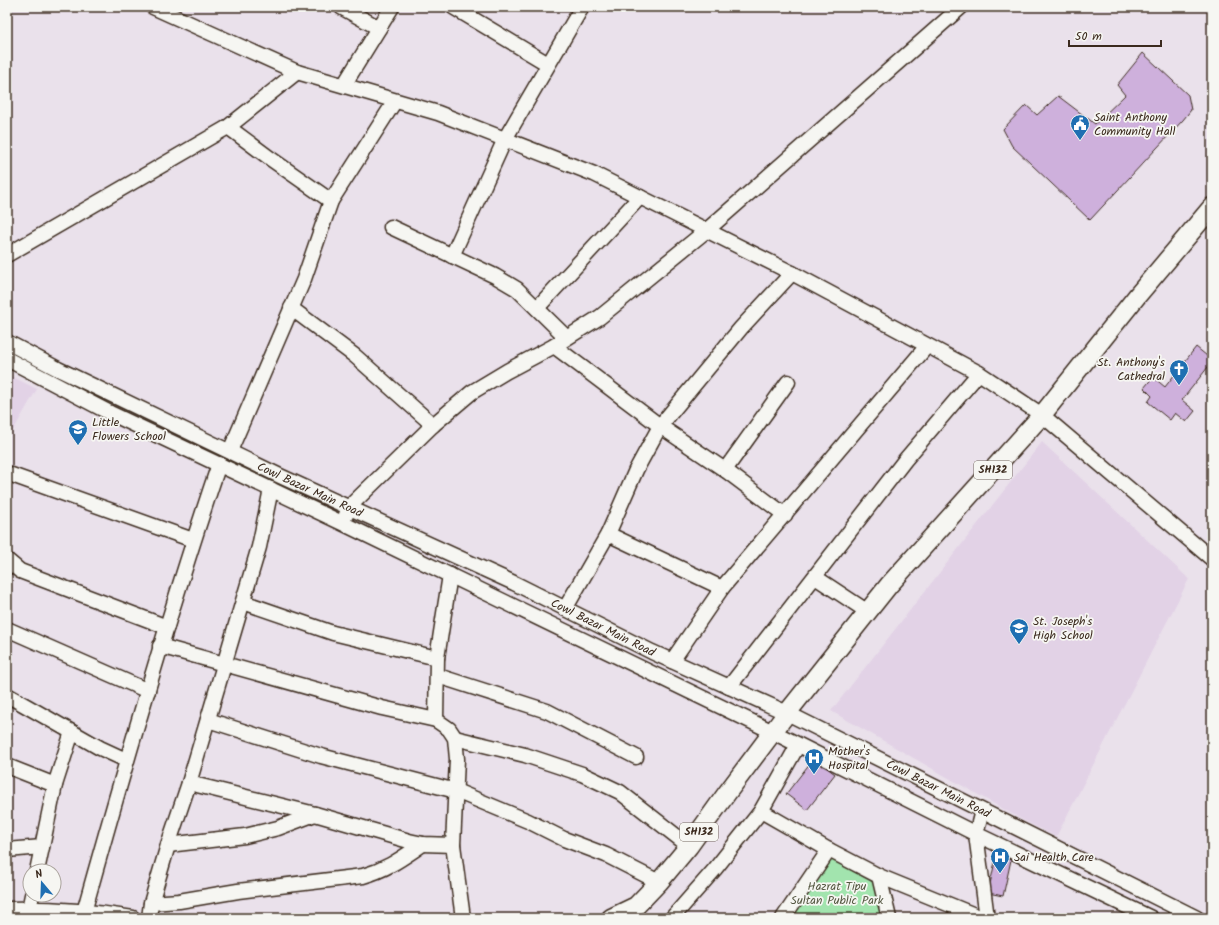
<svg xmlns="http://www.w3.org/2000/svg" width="1219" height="925" viewBox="0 0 1219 925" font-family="Kalam,sans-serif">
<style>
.built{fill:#e2d2e6}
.green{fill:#a2e4ae;stroke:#6e8766}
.building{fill:#ceb0dc;stroke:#3b2a1e}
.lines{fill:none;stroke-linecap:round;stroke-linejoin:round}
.minor-casing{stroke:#3b2a1e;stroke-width:17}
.major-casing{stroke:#3b2a1e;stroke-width:21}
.minor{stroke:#f6f6f2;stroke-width:14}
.major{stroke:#f6f6f2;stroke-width:18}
.labels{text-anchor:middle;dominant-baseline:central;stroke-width:3.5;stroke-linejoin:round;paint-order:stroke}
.shield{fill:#f6f6f2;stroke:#73675e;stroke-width:1}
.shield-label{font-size:11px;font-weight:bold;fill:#3b2a1e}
.poi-label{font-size:12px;fill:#3b2a1e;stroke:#f6f6f2;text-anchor:start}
.street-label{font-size:12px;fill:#3b2a1e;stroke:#f6f6f2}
.park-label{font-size:12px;fill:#555842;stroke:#f6f6f2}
</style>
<rect width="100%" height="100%" fill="#eae1eb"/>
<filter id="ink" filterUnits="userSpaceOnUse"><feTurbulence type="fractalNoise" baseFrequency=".025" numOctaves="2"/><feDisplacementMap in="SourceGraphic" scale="8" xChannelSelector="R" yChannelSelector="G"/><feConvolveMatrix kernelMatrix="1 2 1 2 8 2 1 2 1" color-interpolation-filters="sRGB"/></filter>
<g filter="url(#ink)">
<g class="built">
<path d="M7,374L37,389L7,441Z"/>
<path d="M1042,442L1189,579L1056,837L1019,818L831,711Z"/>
</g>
<path class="green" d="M829,858L874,883L883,918H788Z"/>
<g class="building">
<path d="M1143,53L1188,95L1191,110L1183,120L1090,220L1012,146L1003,129L1026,105L1037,115L1058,96L1095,124L1125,95L1117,85Z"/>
<path d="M1196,347L1212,360V362L1182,400L1195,411L1186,422L1175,413L1170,420L1148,402L1152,396L1144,388L1153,377L1165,387Z"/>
<path d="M814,758L835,774L807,810L786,794Z"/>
<path d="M996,857L1011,860L1003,896L988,893Z"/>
</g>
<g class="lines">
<g class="minor-casing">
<g id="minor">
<path d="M153,7L297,72L438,113L594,174L792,273L979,373L1042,415L1212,559"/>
<path d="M341,7L379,28"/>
<path d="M453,7L548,64"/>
<path d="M344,85L392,7"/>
<path d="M228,127L271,159L331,201"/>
<path d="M391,227L495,276L517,289L566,337"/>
<path d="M7,255L228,127L297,72"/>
<path d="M452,256L505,139L582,7"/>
<path d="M291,308L355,356L433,425"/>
<path d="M537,308L640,197"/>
<path id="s1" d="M7,342L58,369L280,476L514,583L652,652L787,713L1197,918"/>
<path d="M554,346L660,426L725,470L785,515"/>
<path d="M7,359L110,413L342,523L773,732L976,834L1151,918"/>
<path d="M230,451L304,279L331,201L395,101"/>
<path d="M725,470L788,382"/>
<path d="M9,474L193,540"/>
<path d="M346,515L349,507L433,425L472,392L507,371L554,346L600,317L707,230L961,7"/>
<path d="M608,534L722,588"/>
<path d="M7,560L20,571L167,627"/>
<path d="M815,577L868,612"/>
<path d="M243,602L333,633L437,658"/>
<path d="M565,609L608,534L636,470L660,426L741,328L792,273"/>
<path d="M7,629L148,691"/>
<path d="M160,646L382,708L436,720L449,729L455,738L457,759L453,845L463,918"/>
<path d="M672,661L722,588L927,346"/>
<path d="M438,676L547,711L636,757"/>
<path d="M729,687L905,460L979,373"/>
<path d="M7,695L100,748L126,760"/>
<path d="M208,720L321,756L456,791L528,821L564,839L606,855L659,882"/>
<path d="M436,720L437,658L450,575"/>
<path d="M455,738L525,755L582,774L620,792L689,846"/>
<path d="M7,766L55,785"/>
<path d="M189,783L315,814L409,841L423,844L453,845"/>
<path d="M761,811L829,850L879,876L982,918"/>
<path d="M982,811L976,834L987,918"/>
<path d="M168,845L245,836L278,828L315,814"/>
<path d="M7,850L42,847"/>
<path d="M37,871L55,785L72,732"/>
<path d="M879,876L889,918"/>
<path d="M151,903L179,901L238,891L363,876C388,869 402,858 423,844"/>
<path d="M7,909C49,908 91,911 133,918"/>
<path d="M29,909L32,895"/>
<path d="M84,912C126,761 169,612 219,464"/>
<path d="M149,918L151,903L168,845L189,783L259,547L271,489"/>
<path d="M672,918L715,869L761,811L798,745"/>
<path d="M783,918L829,850"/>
</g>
</g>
<g class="major-casing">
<path id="major" d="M611,918L636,906L659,882L689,846L727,793L787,713L889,585L1042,415L1137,296L1212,207"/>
</g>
<use href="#minor" class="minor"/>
<use href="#major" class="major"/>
</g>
</g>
<defs>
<g id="civic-pin" transform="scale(1)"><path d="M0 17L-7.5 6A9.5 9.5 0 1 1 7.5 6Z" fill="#1f6fb2" stroke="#f6f6f2"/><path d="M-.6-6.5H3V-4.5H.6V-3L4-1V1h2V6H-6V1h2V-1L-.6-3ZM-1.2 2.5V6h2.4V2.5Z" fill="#fff"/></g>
<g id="church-pin" transform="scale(1)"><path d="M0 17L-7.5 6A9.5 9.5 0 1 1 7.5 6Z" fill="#1f6fb2" stroke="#f6f6f2"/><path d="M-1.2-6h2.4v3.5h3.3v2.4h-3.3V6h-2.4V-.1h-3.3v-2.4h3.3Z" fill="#fff"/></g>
<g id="school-pin" transform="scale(1)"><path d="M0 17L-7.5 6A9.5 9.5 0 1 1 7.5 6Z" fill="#1f6fb2" stroke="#f6f6f2"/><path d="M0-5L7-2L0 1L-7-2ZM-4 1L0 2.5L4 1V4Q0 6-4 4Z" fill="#fff"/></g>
<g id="hospital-pin" transform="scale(1)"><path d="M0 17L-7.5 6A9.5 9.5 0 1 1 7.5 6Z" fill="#1f6fb2" stroke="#f6f6f2"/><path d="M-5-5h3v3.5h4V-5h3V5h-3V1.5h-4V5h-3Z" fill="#fff"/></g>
</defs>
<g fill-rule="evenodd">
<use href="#civic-pin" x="1080" y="124"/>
<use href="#church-pin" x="1179" y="369"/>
<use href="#school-pin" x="78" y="429"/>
<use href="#school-pin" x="1019" y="628"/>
<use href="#hospital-pin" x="814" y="758"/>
<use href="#hospital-pin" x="1000" y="857"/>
</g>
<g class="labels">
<g class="shield">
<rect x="974" y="461" width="38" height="18" rx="3"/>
<rect x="680" y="823" width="38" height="18" rx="3"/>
</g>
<g class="shield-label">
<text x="993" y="470">SH132</text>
<text x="699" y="832">SH132</text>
</g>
<g class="poi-label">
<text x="1094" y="117">Saint Anthony<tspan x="1094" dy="14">Community Hall</tspan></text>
<text x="1165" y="362" text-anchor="end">St. Anthony's<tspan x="1165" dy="14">Cathedral</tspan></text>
<text x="92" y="422">Little<tspan x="92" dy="14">Flowers School</tspan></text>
<text x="1033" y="621">St. Joseph's<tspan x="1033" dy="14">High School</tspan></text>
<text x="828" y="751">Mother's<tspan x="828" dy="14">Hospital</tspan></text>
<text x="1014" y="857">Sai Health Care</text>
</g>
<g class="street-label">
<text stroke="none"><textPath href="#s1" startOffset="337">Cowl Bazar Main Road</textPath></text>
<text stroke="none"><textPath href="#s1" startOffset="661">Cowl Bazar Main Road</textPath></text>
<text stroke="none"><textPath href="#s1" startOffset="1033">Cowl Bazar Main Road</textPath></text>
</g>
<g class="park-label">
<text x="837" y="886">Hazrat Tipu<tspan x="837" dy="14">Sultan Public Park</tspan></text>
</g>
</g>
<rect width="1219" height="925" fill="none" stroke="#f6f6f2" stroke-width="24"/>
<rect x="12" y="12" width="1195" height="901" fill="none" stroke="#3b2a1e" stroke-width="1.5" filter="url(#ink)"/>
<g transform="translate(42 883) rotate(341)"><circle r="19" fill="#f6f6f2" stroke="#aba49d"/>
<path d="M0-3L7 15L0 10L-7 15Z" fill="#1f6fb2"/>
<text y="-6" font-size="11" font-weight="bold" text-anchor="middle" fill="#3b2a1e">N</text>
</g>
<path d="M1069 40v6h92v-6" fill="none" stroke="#3b2a1e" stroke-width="2"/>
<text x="1075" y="40" font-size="12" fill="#3b2a1e" stroke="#f6f6f2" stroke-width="3" paint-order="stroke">50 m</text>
</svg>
